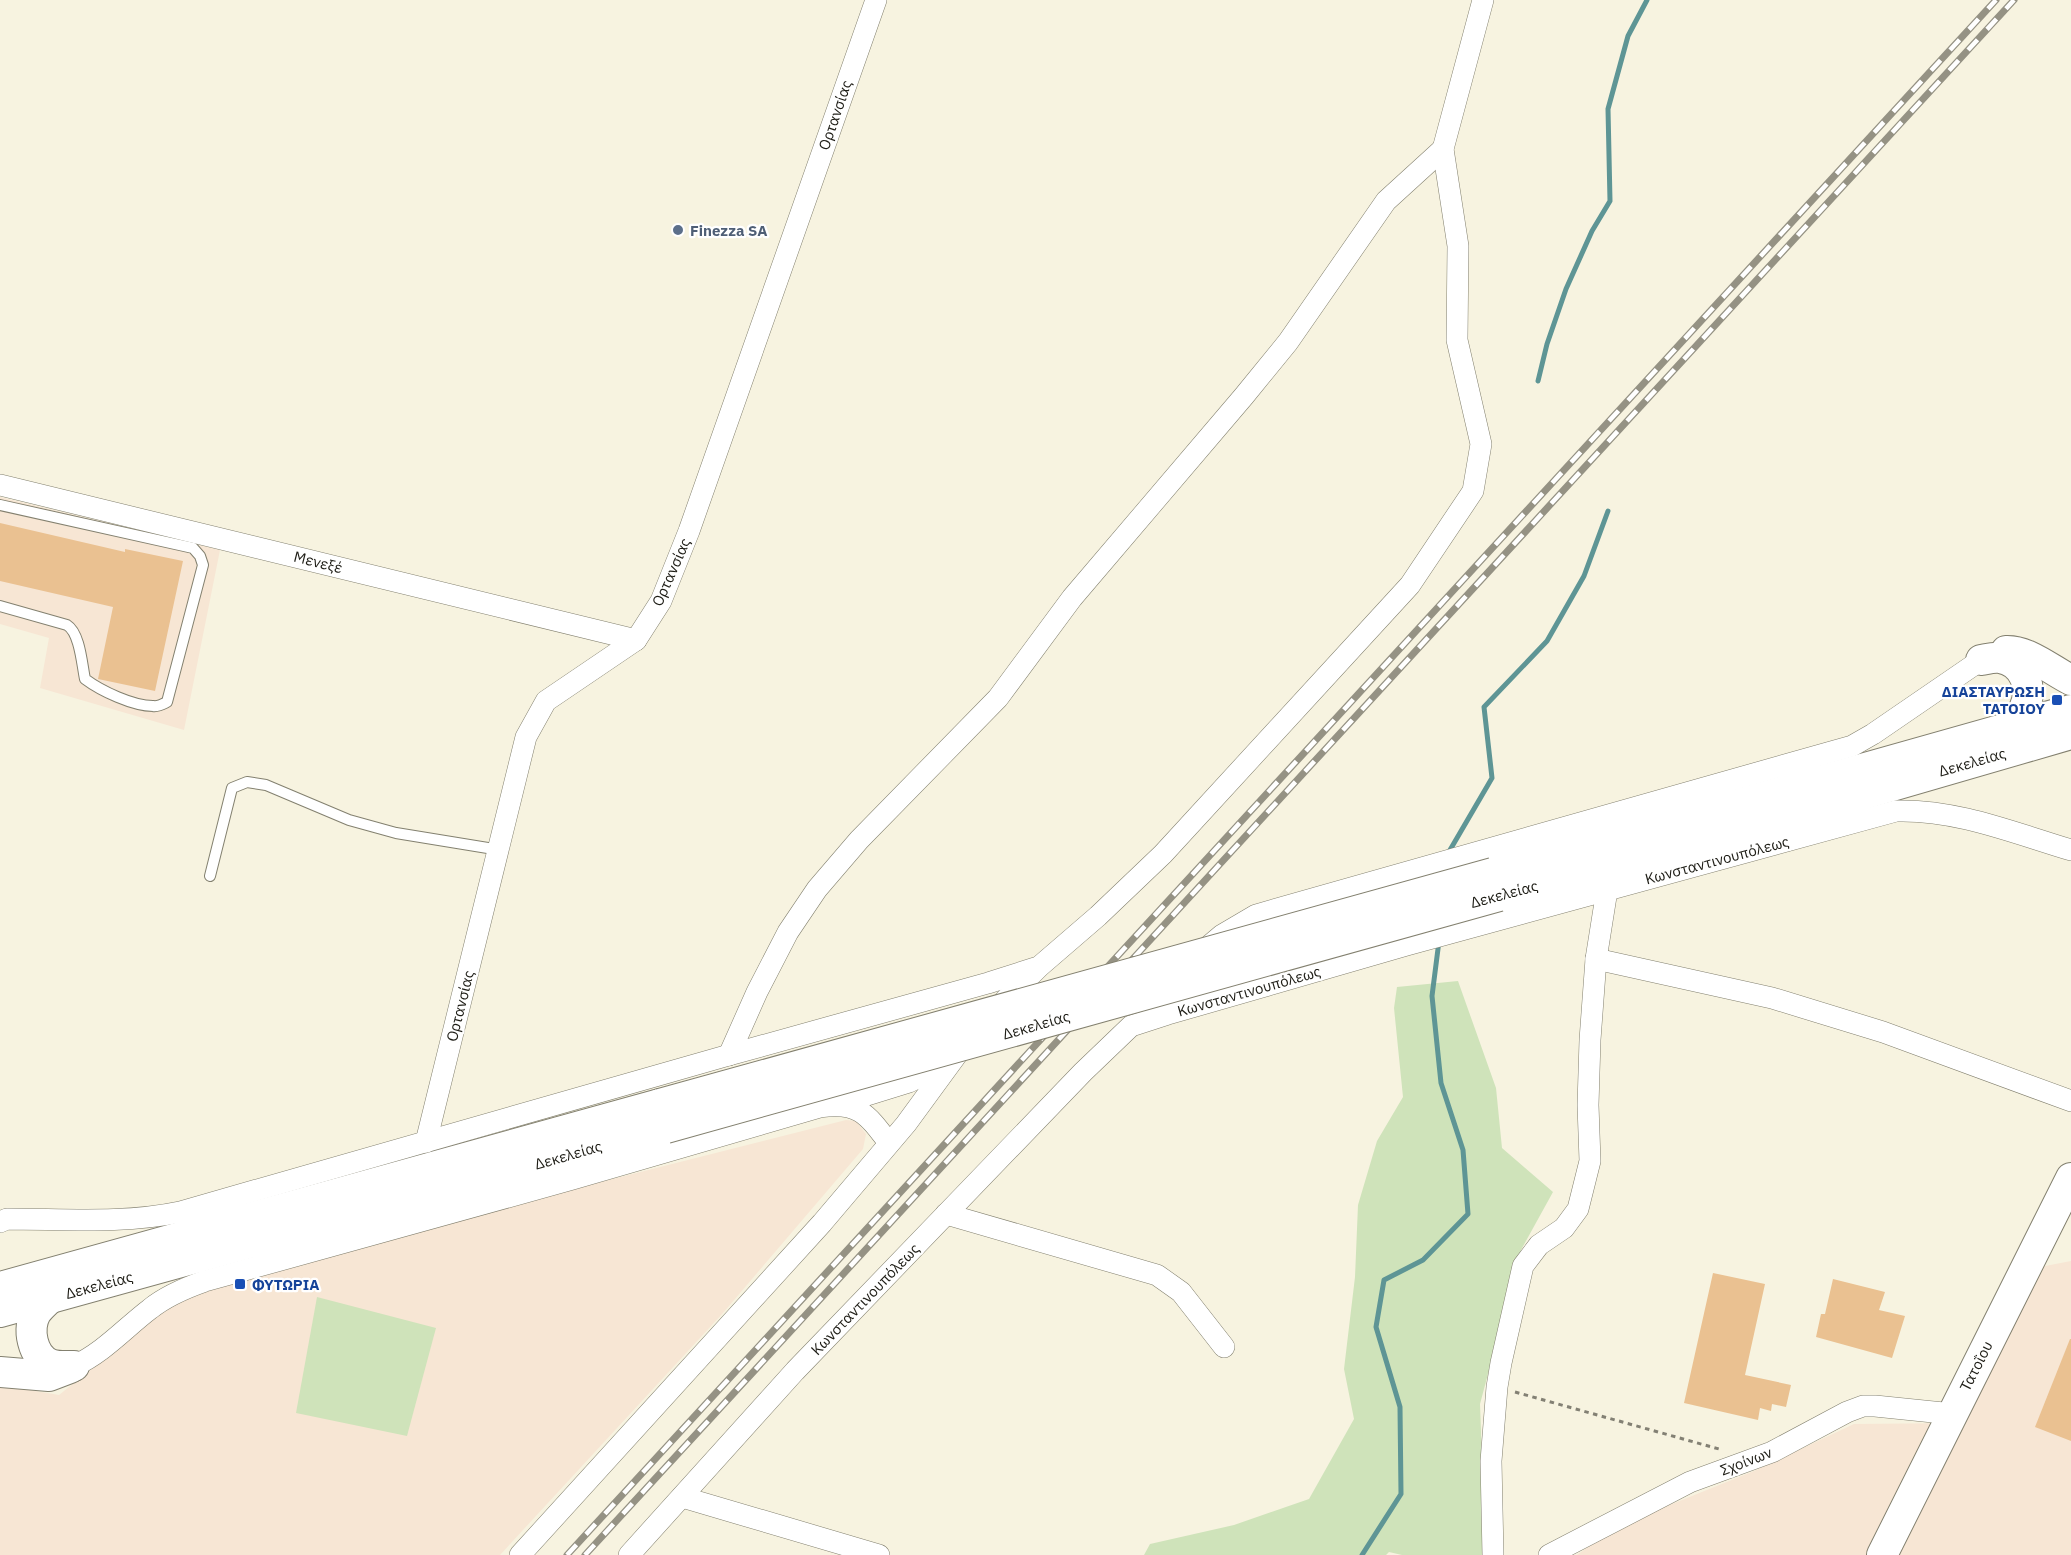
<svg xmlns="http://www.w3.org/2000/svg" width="2071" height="1555" viewBox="0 0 2071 1555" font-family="'IBM Plex Sans',sans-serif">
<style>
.industrial{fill:#f7e6d4}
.green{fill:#cfe3ba}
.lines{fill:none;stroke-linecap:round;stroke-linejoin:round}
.stream{stroke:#5e9595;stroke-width:5}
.building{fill:#eac191}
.lane-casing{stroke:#83806f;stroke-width:12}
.street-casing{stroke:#83806f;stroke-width:22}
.secondary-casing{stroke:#83806f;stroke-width:32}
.path{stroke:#838074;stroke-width:3;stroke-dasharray:4.5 4.5;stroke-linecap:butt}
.lane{stroke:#fff;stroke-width:10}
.street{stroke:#fff;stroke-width:21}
.secondary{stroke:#fff;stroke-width:30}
.rail-casing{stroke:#959284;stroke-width:7}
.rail{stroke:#fff;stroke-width:4.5;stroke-dasharray:14;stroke-linecap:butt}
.secondary-bridge-casing{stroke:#83806f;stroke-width:32;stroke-linecap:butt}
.secondary-bridge{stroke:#fff;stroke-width:30}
.service-dot{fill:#5c6f8a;stroke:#fff;stroke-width:2}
.transit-dot{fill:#1a4fb4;stroke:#fff;stroke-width:2}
.labels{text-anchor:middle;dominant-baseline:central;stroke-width:4.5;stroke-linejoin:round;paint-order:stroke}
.street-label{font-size:15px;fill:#1e1d16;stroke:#fff}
.service-label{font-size:15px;font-weight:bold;fill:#4e5e75;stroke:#fff;text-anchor:start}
.transit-label{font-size:15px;font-weight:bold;fill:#164399;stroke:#fff;text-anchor:end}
</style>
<rect width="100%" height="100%" fill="#f7f3e0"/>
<g class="industrial">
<path d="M0,497L220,550L184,730L40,688L49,638L0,624Z"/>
<path d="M846,1120L856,1121L866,1134L863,1149L723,1313L500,1555H0V1385L59,1395L197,1284Z"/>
<path d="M2071,1261V1555H1577L1615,1527L1754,1471L1854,1424L1961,1423L2040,1267Z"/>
</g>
<g class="green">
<path d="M1458,981L1496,1088L1502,1148L1553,1192L1521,1250L1480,1404L1484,1516L1487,1555H1402L1389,1552L1386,1555H1144L1150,1544L1234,1525L1309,1499L1354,1419L1344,1369L1355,1277L1358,1205L1377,1141L1403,1097L1394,1008L1397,987Z"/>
<path d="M317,1297L436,1328L407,1436L296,1413Z"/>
</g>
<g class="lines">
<g class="stream">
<path d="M1538,381L1547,344L1566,289L1592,231L1610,201L1608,109L1628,36L1647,0"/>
<path d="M1449,854L1450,850L1492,778L1484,707L1547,641L1584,576L1608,511"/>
<path d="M1362,1555L1401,1494L1400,1407L1376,1327L1384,1280L1423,1260L1468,1214L1463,1150L1441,1083L1432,996L1439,941"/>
</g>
</g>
<g class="building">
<path d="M0,523L125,552V549L183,561L155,691L98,679L113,607L0,581Z"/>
<path d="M1713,1273L1765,1284L1745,1375L1791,1385L1786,1407L1772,1404L1771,1411L1760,1408L1758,1420L1684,1403Z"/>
<path d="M1833,1279L1885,1292L1879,1310L1905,1316L1892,1358L1816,1337L1821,1314H1825Z"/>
<path d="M2070,1339H2071V1441L2035,1427Z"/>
</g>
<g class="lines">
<g class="lane-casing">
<g id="lane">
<path d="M0,505L193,548L200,556L203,565L167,702C163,704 158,707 153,706C133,706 101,691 85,679C82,665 80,633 67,625L0,606"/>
<path d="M210,876L232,788L247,782L266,785L349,820L396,833L500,850"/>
</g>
</g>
<g class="street-casing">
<g id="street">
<path d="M0,485L636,640"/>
<path d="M1209,946L1222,935L1256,915L1852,746L1873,734L1981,660"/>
<path d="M1596,959L1772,998L1883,1032L2071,1101"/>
<path d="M995,1010L1040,966L1098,916L1163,854L1410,585L1473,491L1481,444L1457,340L1458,246L1443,149L1483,0"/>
<path d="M729,1055L757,992L788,932L817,889L859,840L998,698L1072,598L1244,396L1288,342L1386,201L1443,149"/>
<path d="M838,1104L909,1082L949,1062"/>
<path d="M426,1142L526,737L546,701L636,640L661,601L689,531L876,0"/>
<path d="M946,1214L1157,1275L1181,1292L1224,1347"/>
<path d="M0,1222L7,1219C66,1219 123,1224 180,1212L729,1055L988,983L1035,968"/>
<path d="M74,1366C103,1353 125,1328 150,1309C166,1296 185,1288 205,1281L573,1179L820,1107C858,1101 867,1114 889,1143"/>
<path d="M682,1497L879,1555"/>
<path d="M520,1555L822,1223L906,1124L966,1042"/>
<path d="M629,1555L795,1371L1083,1072L1131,1026L1168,1014L1407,945L1896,811C1956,809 2014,833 2071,850"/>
<path d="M1493,1555L1491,1461L1497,1387L1501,1363L1523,1266L1539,1245L1564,1228L1578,1209L1590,1161L1588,1105L1590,1040L1596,959L1607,890"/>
<path d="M1549,1555L1690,1482L1772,1452L1847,1412L1863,1406H1875L1953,1414"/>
</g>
</g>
<g class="secondary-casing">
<g id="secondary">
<path d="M2006,651C2028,650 2051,670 2071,680"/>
<path d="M1981,660C1987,659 1994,657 2000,658C2024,662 2034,688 2024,709C2020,717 2011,723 2004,729"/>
<path d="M1493,873L2071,710"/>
<path d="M1499,896L1778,819L2071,734"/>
<path d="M0,1287L660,1104"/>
<path d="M49,1299C45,1303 39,1308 36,1313C27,1329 32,1356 50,1364C58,1367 66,1366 74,1366"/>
<path d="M0,1312L666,1128"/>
<path d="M0,1372L49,1376L70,1368"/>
<path d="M1882,1555L2071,1178"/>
</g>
</g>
<path class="path" d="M1515,1392L1719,1449"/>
<use href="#lane" class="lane"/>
<use href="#street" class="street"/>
<use href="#secondary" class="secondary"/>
<g class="rail-casing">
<g id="rail">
<path d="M567,1555L1996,0"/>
<path d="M585,1555L2014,0"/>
</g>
</g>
<use href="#rail" class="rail"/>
<g class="secondary-bridge-casing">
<g id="secondary-bridge">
<path d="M660,1104L1493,873"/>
<path d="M666,1128L1499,896"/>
</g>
</g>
<use href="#secondary-bridge" class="secondary-bridge"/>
</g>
<circle class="service-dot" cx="678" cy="230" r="6"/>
<g class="transit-dot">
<rect x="2051" y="694" width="12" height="12" rx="3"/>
<rect x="234" y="1278" width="12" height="12" rx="3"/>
</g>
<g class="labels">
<g class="street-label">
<text transform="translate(835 115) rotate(-71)">Ορτανσίας</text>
<text transform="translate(318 562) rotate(14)">Μενεξέ</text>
<text transform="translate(671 572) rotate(-66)">Ορτανσίας</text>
<text transform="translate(1972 762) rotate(-16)">Δεκελείας</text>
<text transform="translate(1717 860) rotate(-15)">Κωνσταντινουπόλεως</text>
<text transform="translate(1504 894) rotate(-15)">Δεκελείας</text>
<text transform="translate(1249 991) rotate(-16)">Κωνσταντινουπόλεως</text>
<text transform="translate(460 1006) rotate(-76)">Ορτανσίας</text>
<text transform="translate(1036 1025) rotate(-16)">Δεκελείας</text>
<text transform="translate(568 1155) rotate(-16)">Δεκελείας</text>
<text transform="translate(99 1285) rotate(-15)">Δεκελείας</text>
<text transform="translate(865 1299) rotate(-46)">Κωνσταντινουπόλεως</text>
<text transform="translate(1976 1366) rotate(-63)">Τατοΐου</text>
<text transform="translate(1746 1461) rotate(-21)">Σχοίνων</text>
</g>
<g class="service-label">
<text x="690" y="230">Finezza SA</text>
</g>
<g class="transit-label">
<text x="2045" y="691">ΔΙΑΣΤΑΥΡΩΣΗ<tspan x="2045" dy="17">ΤΑΤΟΙΟΥ</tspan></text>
<text x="252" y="1284" text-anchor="start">ΦΥΤΩΡΙΑ</text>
</g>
</g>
</svg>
